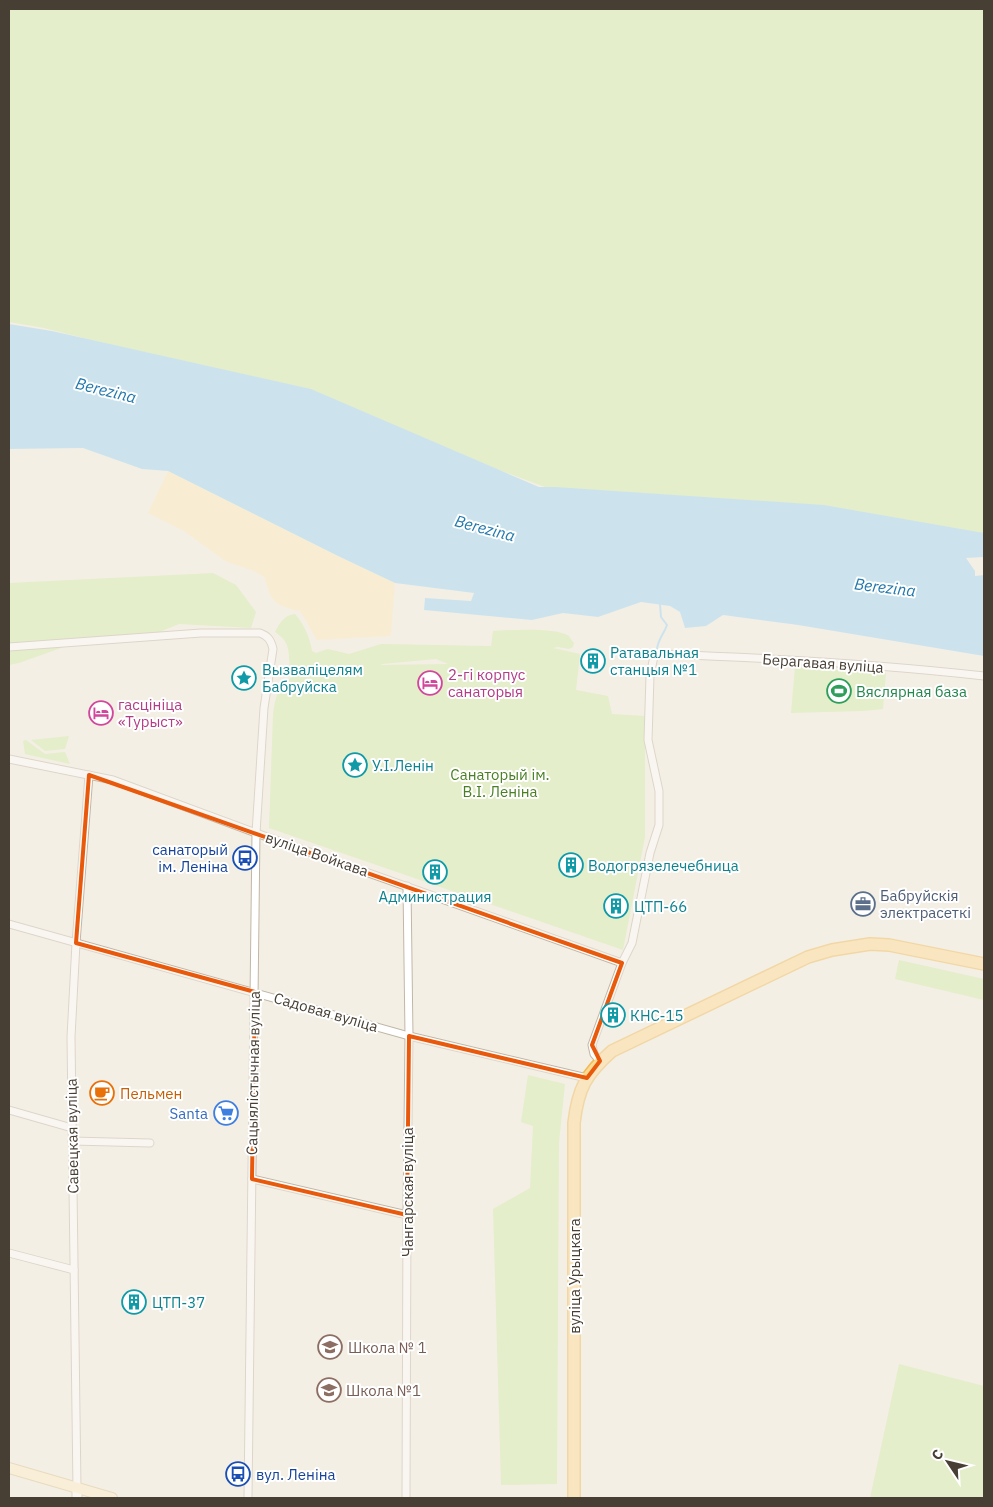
<svg xmlns="http://www.w3.org/2000/svg" width="993" height="1507" viewBox="0 0 993 1507" font-family="'IBM Plex Sans',sans-serif">
<style>
.green{fill:#d2edaa;fill-rule:evenodd}
.sand{fill:#fcecbd}
.water{fill:#9cd6f7}
.lines{fill:none;stroke-linecap:round;stroke-linejoin:round}
.stream{stroke:#9cd6f7;stroke-width:2}
.minor-casing{stroke:#c1b7a7;stroke-width:9}
.tertiary-casing{stroke:#c1b7a7;stroke-width:11}
.secondary-casing{stroke:#d8c391;stroke-width:12}
.primary-casing{stroke:#efbb59;stroke-width:14}
.minor{stroke:#fff;stroke-width:7}
.tertiary{stroke:#fff;stroke-width:9}
.secondary{stroke:#ffeec5;stroke-width:10}
.primary{stroke:#ffdc94;stroke-width:11}
.marked{fill:none;stroke:#e8590c;stroke-width:4;stroke-linejoin:round}
.labels{text-anchor:middle;dominant-baseline:central;stroke-width:4;stroke-linejoin:round;paint-order:stroke}
.culture-label{font-size:15px;fill:#0d838f;stroke:#fff;text-anchor:start}
.street-label{font-size:15px;fill:#483f34;stroke:#fff}
.hotel-label{font-size:15px;fill:#b23c85;stroke:#fff;text-anchor:start}
.leisure-label{font-size:15px;fill:#27864d;stroke:#fff;text-anchor:start}
.park-label{font-size:15px;fill:#497f22;stroke:#fff}
.transit-label{font-size:15px;fill:#164399;stroke:#fff;text-anchor:end}
.service-label{font-size:15px;fill:#4e5e75;stroke:#fff;text-anchor:start}
.food-label{font-size:15px;fill:#c56008;stroke:#fff;text-anchor:start}
.shop-label{font-size:15px;fill:#366cbe;stroke:#fff;text-anchor:end}
.education-label{font-size:15px;fill:#785e54;stroke:#fff;text-anchor:start}
.water-label{font-size:16px;font-style:italic;fill:#2178ad;stroke:#fff}
</style>
<rect width="100%" height="100%" fill="#f4efe5"/>
<g class="green">
<path d="M9,9H984V539L553,490L272,386L44,328L9,322Z"/>
<path d="M213,573L236,585L256,612L251,628L179,624L152,635L75,643L19,663L9,665V583Z"/>
<path d="M295,614C304,624 310,638 312,651L316,653L328,649L349,654L381,644L491,646L493,631C509,630 556,627 569,636C569,637 574,643 574,643L573,647L569,649L558,647L553,648L580,654L576,690L608,696L612,714L645,716V837L623,950L269,828L273,715C276,690 281,683 303,670L296,672L290,668C288,650 291,643 275,632C279,624 284,615 295,614ZM436,659L448,664L381,665L382,664Z"/>
<path d="M795,667L886,673L883,709L863,711L791,713Z"/>
<path d="M69,736L65,749L45,751L31,740Z"/>
<path d="M26,740L45,754L65,752L70,764L25,754L23,741Z"/>
<path d="M899,960L984,979V1000L895,979Z"/>
<path d="M528,1075L565,1084L559,1143L557,1484L501,1485L493,1209L530,1188L533,1126L521,1122Z"/>
<path d="M899,1364L984,1386V1498H870Z"/>
</g>
<path class="sand" d="M168,471L338,556L395,583L391,636L317,640L300,611C276,606 270,602 265,578L254,571L225,561L184,531L148,513Z"/>
<path class="water" d="M9,324L52,331L311,389L539,487H556L824,505L984,533V557L966,558L975,571V576L984,575V656L798,625L723,615L706,626L685,628L680,612L670,606L641,602L598,617L563,613L532,620L424,610L425,598L471,601L474,593L395,583L338,556L168,471L142,469L83,448L9,449Z"/>
<g class="lines">
<path class="stream" d="M657,649C658,639 664,634 667,625L661,617L660,604"/>
<g class="minor-casing">
<g id="minor">
<path d="M9,647L201,633H260C268,636 271,640 273,649L264,708L256,833L248,1498"/>
<path d="M9,759L113,780L256,833L622,963"/>
<path d="M9,924L409,1036L587,1078"/>
<path d="M600,1061L594,1054L592,1045L622,963L632,943L650,853L659,825V791L648,740L650,676L654,656L662,654C769,658 877,664 984,676"/>
<path d="M9,1110L72,1128"/>
<path d="M72,1141L150,1143"/>
<path d="M252,1179L407,1215"/>
<path d="M9,1253L74,1270"/>
<path d="M77,1488L71,1037L76,943L89,775"/>
<path d="M406,1498L407,1215L409,1036L407,886"/>
</g>
</g>
<g class="tertiary-casing">
<path id="tertiary" d="M77,1488V1498"/>
</g>
<g class="secondary-casing">
<path id="secondary" d="M9,1468L112,1498"/>
</g>
<g class="primary-casing">
<path id="primary" d="M574,1498V1123C578,1088 586,1074 612,1051L808,957L832,950L870,944L889,945L984,964"/>
</g>
<use href="#minor" class="minor"/>
<use href="#tertiary" class="tertiary"/>
<use href="#secondary" class="secondary"/>
<use href="#primary" class="primary"/>
</g>
<path d="M0 0H993V1507H0ZM89,775L622,963L592,1045L600,1061L587,1078L409,1036L407,1215L252,1179L255,992L76,943Z" fill="#f4efe5" fill-opacity=".55" fill-rule="evenodd"/>
<path class="marked" d="M89,775L622,963L592,1045L600,1061L587,1078L409,1036L407,1215L252,1179L255,992L76,943Z"/>
<defs>
<g id="building-ring" transform="scale(1.25)"><circle r="9.5" fill="#fff" stroke="#0f9aa8" stroke-width="1.5"/><path d="M-4-6H4V6H1V3H-1V6H-4ZM-2.5-4.3h1.7v1.8h-1.7ZM.8-4.3h1.7v1.8H.8ZM-2.5-1h1.7V.8h-1.7ZM.8-1h1.7V.8H.8Z" fill="#0f9aa8"/></g>
<g id="sight-ring" transform="scale(1.25)"><circle r="9.5" fill="#fff" stroke="#0f9aa8" stroke-width="1.5"/><path d="M0-6L1.8-2.2L6-1.7L2.9 1.2L3.7 5.4L0 3.3L-3.7 5.4L-2.9 1.2L-6-1.7L-1.8-2.2Z" fill="#0f9aa8"/></g>
<g id="hotel-ring" transform="scale(1.25)"><circle r="9.5" fill="#fff" stroke="#d1479c" stroke-width="1.5"/><path d="M-6-4.5h1.5V1H6V5H4.5V3h-9V5H-6ZM-4 0a1.8 1.8 0 1 1 3.6 0ZM.5 0V-2.5h3Q6-2.5 6 0Z" fill="#d1479c"/></g>
<g id="stadium-ring" transform="scale(1.25)"><circle r="9.5" fill="#fff" stroke="#2e9e5b" stroke-width="1.5"/><path d="M0-5a6.5 5 0 1 0 0 10a6.5 5 0 1 0 0-10ZM-3.5-1.8h7v3.6h-7Z" fill="#2e9e5b"/></g>
<g id="bus-ring" transform="scale(1.25)"><circle r="9.5" fill="#fff" stroke="#1a4fb4" stroke-width="1.5"/><path d="M-5-6H5V4H4V6H2V4H-2V6H-4V4H-5ZM-3.5-4V0h7V-4ZM-3.5 1.2v1.5H-2V1.2ZM2 1.2v1.5H3.5V1.2Z" fill="#1a4fb4"/></g>
<g id="office-ring" transform="scale(1.25)"><circle r="9.5" fill="#fff" stroke="#5c6f8a" stroke-width="1.5"/><path d="M-6-3h4V-5.5h4V-3h4V5H-6ZM-1-4.5V-3h2v-1.5ZM-6 0V1H6V0Z" fill="#5c6f8a"/></g>
<g id="cafe-ring" transform="scale(1.25)"><circle r="9.5" fill="#fff" stroke="#e8710a" stroke-width="1.5"/><path d="M-5.5-4.5H6V0H3Q3 3.5 0 3.5H-2.5Q-5.5 3.5-5.5 0ZM3-3.2v2h1.7v-2ZM-6 4.5H4V6H-6Z" fill="#e8710a"/></g>
<g id="supermarket-ring" transform="scale(1.25)"><circle r="9.5" fill="#fff" stroke="#3f7fe0" stroke-width="1.5"/><path d="M-6-5.5h2.5l.6 2H6L4.5 2H-2.5L-4.4-4H-6ZM-1.5 3.2a1.3 1.3 0 1 0 .1 0ZM3 3.2a1.3 1.3 0 1 0 .1 0Z" fill="#3f7fe0"/></g>
<g id="school-ring" transform="scale(1.25)"><circle r="9.5" fill="#fff" stroke="#8d6e63" stroke-width="1.5"/><path d="M0-5L7-2L0 1L-7-2ZM-4 1L0 2.5L4 1V4Q0 6-4 4Z" fill="#8d6e63"/></g>
</defs>
<g fill-rule="evenodd">
<use href="#building-ring" x="593" y="661"/>
<use href="#sight-ring" x="244" y="678"/>
<use href="#hotel-ring" x="430" y="683"/>
<use href="#stadium-ring" x="839" y="691"/>
<use href="#hotel-ring" x="101" y="713"/>
<use href="#sight-ring" x="355" y="765"/>
<use href="#bus-ring" x="245" y="858"/>
<use href="#building-ring" x="571" y="865"/>
<use href="#building-ring" x="435" y="872"/>
<use href="#office-ring" x="863" y="904"/>
<use href="#building-ring" x="616" y="906"/>
<use href="#building-ring" x="613" y="1015"/>
<use href="#cafe-ring" x="102" y="1093"/>
<use href="#supermarket-ring" x="226" y="1113"/>
<use href="#building-ring" x="134" y="1302"/>
<use href="#school-ring" x="330" y="1347"/>
<use href="#school-ring" x="329" y="1390"/>
<use href="#bus-ring" x="238" y="1474"/>
</g>
<g class="labels">
<g class="culture-label">
<text x="610" y="652">Ратавальная<tspan x="610" dy="17">станцыя №1</tspan></text>
<text x="262" y="669">Вызваліцелям<tspan x="262" dy="17">Бабруйска</tspan></text>
<text x="372" y="765">У.І.Ленін</text>
<text x="588" y="865">Водогрязелечебница</text>
<text x="435" y="896" text-anchor="middle">Администрация</text>
<text x="634" y="906">ЦТП-66</text>
<text x="630" y="1015">КНС-15</text>
<text x="152" y="1302">ЦТП-37</text>
</g>
<g class="street-label">
<text transform="translate(823 663) rotate(4)">Берагавая вуліца</text>
<text transform="translate(317 854) rotate(19)">вуліца Войкава</text>
<text transform="translate(326 1012) rotate(16)">Садовая вуліца</text>
<text transform="translate(253 1073) rotate(-89)">Сацыялістычная вуліца</text>
<text transform="translate(72 1136) rotate(-91)">Савецкая вуліца</text>
<text transform="translate(407 1192) rotate(-90)">Чангарская вуліца</text>
<text transform="translate(574 1276) rotate(-90)">вуліца Урыцкага</text>
</g>
<g class="hotel-label">
<text x="448" y="674">2-гі корпус<tspan x="448" dy="17">санаторыя</tspan></text>
<text x="118" y="704">гасцініца<tspan x="118" dy="17">«Турыст»</tspan></text>
</g>
<g class="leisure-label">
<text x="856" y="691">Вяслярная база</text>
</g>
<g class="park-label">
<text x="500" y="774">Санаторый ім.<tspan x="500" dy="17">В.І. Леніна</tspan></text>
</g>
<g class="transit-label">
<text x="228" y="849">санаторый<tspan x="228" dy="17">ім. Леніна</tspan></text>
<text x="256" y="1474" text-anchor="start">вул. Леніна</text>
</g>
<g class="service-label">
<text x="880" y="895">Бабруйскія<tspan x="880" dy="17">электрасеткі</tspan></text>
</g>
<g class="food-label">
<text x="120" y="1093">Пельмен</text>
</g>
<g class="shop-label">
<text x="208" y="1113">Santa</text>
</g>
<g class="education-label">
<text x="348" y="1347">Школа № 1</text>
<text x="346" y="1390">Школа №1</text>
</g>
<g class="water-label">
<text transform="translate(106 390) rotate(14)">Berezina</text>
<text transform="translate(485 528) rotate(15)">Berezina</text>
<text transform="translate(885 587) rotate(7)">Berezina</text>
</g>
</g>
<rect width="993" height="1507" fill="none" stroke="#483f34" stroke-width="20"/>
<g transform="translate(948 1462) rotate(305)" stroke="#ffffff" stroke-width="4" paint-order="stroke">
<path d="M0-4L9 19L0 12L-9 19Z" fill="#483f34"/>
<text y="-8" font-size="14" font-weight="bold" text-anchor="middle" fill="#483f34">С</text>
</g>
</svg>
